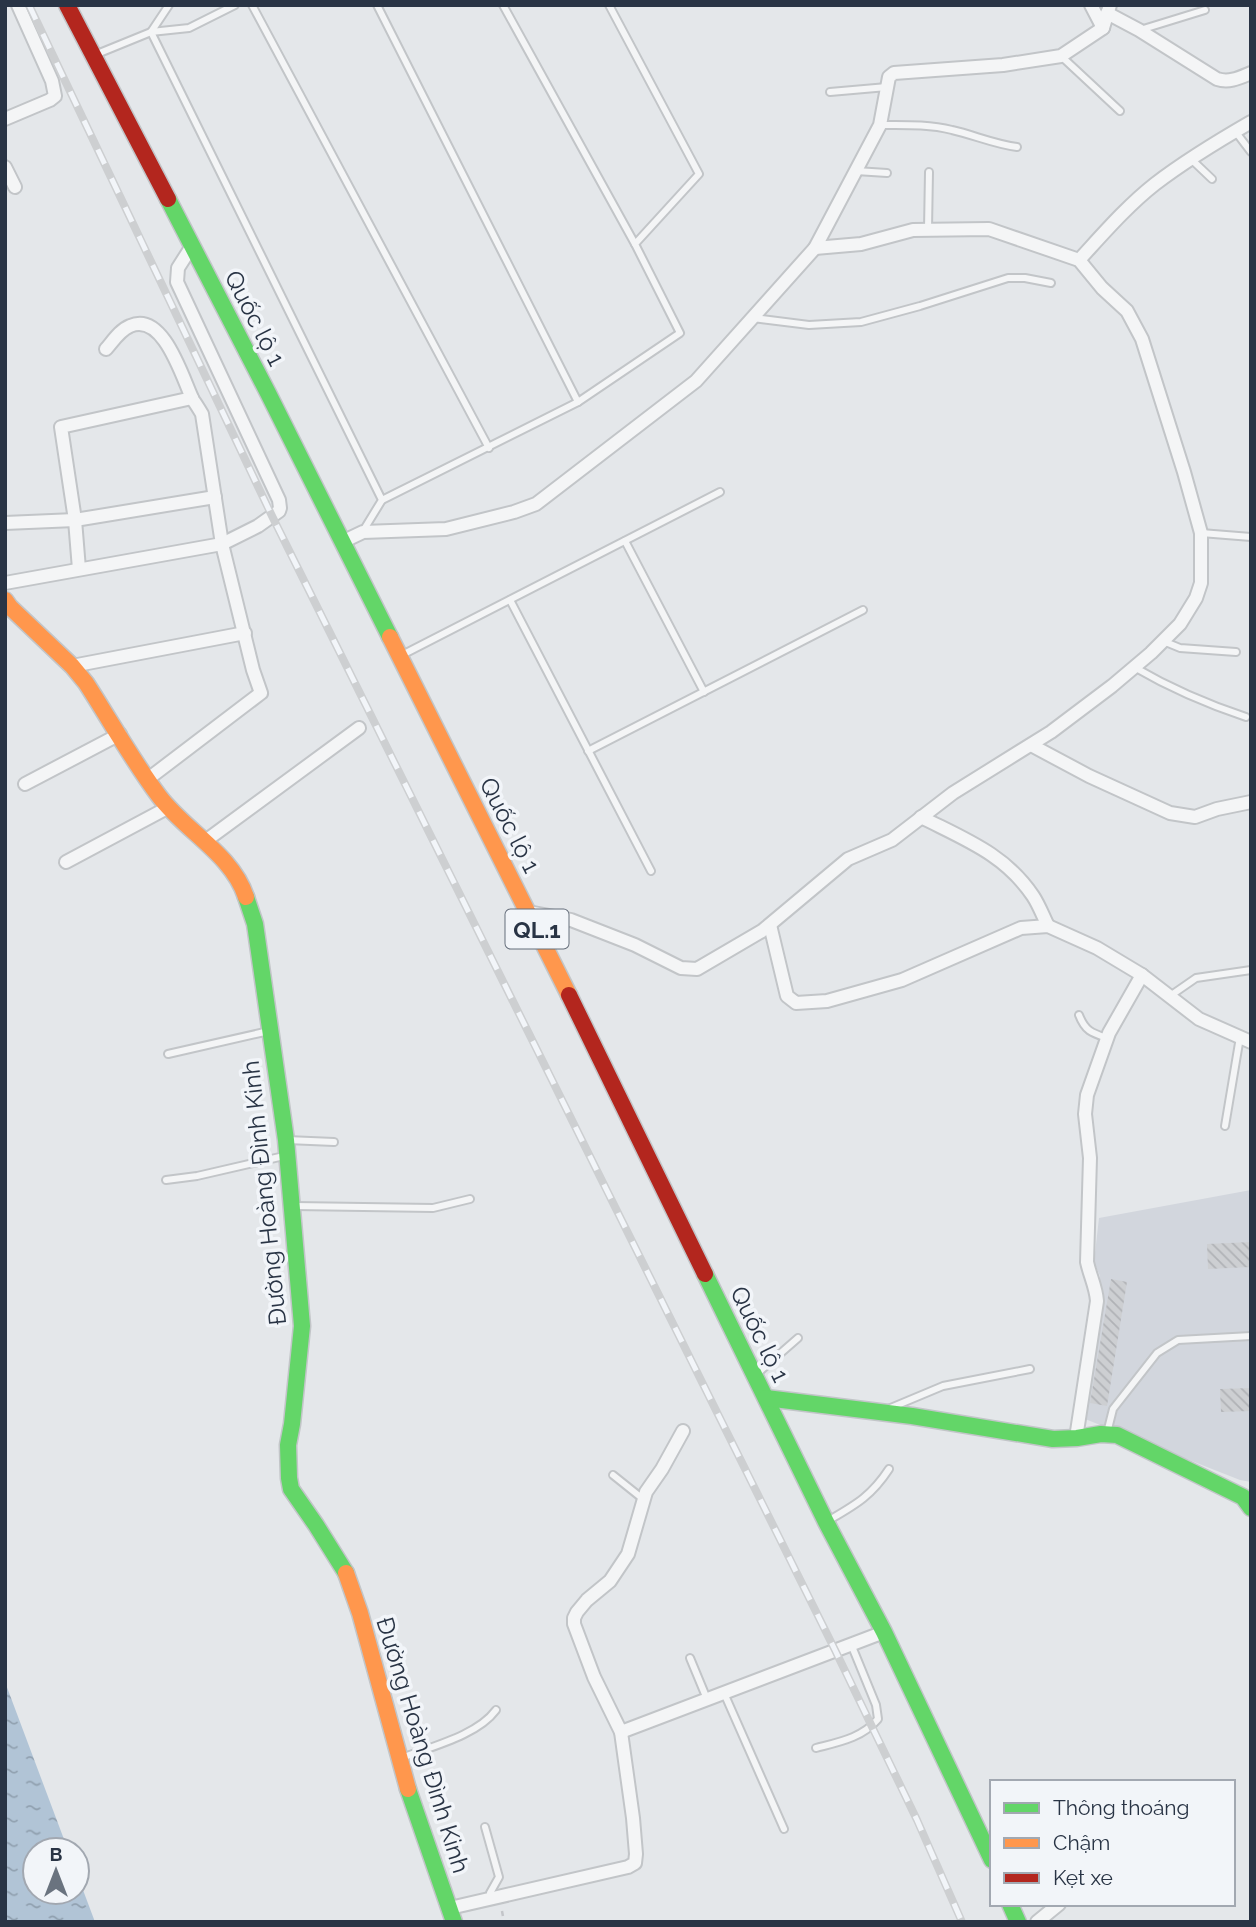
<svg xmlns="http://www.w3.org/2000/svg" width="1256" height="1927" viewBox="0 0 1256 1927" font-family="Raleway,sans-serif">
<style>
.built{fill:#d2d6dd}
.water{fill:url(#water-ripples)}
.building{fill:url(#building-back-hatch)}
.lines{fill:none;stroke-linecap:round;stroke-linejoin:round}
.lane-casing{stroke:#c2c5c8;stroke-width:10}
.street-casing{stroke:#c2c5c8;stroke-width:16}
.fast-casing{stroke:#c2c5c8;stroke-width:19}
.slow-casing{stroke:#c2c5c8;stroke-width:19}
.jam-casing{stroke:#c2c5c8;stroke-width:19}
.path{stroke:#c3c5c9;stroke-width:2.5;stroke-dasharray:5 5;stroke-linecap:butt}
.lane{stroke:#f4f5f6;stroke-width:6}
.street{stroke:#f4f5f6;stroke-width:12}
.fast{stroke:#63d668;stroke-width:16}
.slow{stroke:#ff974d;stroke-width:16}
.jam{stroke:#b3261e;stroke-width:16}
.rail-casing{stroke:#cdcfd1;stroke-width:8}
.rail{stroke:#f2f5f9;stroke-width:5;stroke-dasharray:16;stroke-linecap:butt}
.labels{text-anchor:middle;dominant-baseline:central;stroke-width:7;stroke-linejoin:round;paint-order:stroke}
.shield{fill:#f2f5f9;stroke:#656e7b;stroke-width:2}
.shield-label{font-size:23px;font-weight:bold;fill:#293445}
.street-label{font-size:24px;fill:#293445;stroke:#f2f5f9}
</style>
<defs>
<pattern id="water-ripples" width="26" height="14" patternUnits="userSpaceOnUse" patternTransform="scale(1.75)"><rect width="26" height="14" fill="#b1c4d6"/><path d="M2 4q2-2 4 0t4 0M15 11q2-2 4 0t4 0" fill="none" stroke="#90a0af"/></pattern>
<pattern id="building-back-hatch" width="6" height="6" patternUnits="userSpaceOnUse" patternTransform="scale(1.75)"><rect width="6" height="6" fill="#cdcfd2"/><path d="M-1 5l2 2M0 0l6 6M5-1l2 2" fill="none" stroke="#b0b2b6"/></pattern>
</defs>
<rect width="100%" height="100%" fill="#e4e7ea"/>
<path class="built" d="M1251,1190V1482L1240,1480L1085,1419L1100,1276L1094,1262L1099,1218Z"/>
<path class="water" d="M5,1682L68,1850H35V1892H77V1874L95,1922H5Z"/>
<g class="building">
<path d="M1251,1242V1267L1208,1269L1207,1244Z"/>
<path d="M1111,1279L1127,1282L1107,1406L1090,1403Z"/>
<path d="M1251,1388V1411L1221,1412L1220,1389Z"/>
</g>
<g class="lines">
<g class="lane-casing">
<g id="lane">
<path d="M252,5L489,448"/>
<path d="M377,5L578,402"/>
<path d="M503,5L635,244"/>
<path d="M1140,30L1205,10"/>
<path d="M151,32L382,500L363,531"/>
<path d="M151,32L169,5"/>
<path d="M97,54L151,32L189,28L235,5"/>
<path d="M1061,56L1120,111"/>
<path d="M830,92L887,87"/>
<path d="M880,125C904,125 929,124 952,130C974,135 994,144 1017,147"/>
<path d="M1235,131L1251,152"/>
<path d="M1191,159L1212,179"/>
<path d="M856,171L887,173"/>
<path d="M928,229L929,172"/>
<path d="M753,318L809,325L861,322L920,306L1008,278H1025L1051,283"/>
<path d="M382,500L578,402L680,333L635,244L699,174L609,5"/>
<path d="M1201,533L1251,537"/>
<path d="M625,541L704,692"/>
<path d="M510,600L651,871"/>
<path d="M1163,641L1180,648L1236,652"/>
<path d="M404,654L720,492"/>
<path d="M1134,667C1170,688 1207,704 1246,717"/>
<path d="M588,751L863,610"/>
<path d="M1170,996L1196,978L1251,970"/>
<path d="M1079,1015C1085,1031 1092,1033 1107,1038"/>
<path d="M168,1054L269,1031"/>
<path d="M1225,1126L1240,1037"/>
<path d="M287,1140L334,1142"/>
<path d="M166,1180L197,1176L284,1156"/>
<path d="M294,1206L433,1208L470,1199"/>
<path d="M759,1372L798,1338"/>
<path d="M888,1409L943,1386L1030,1369"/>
<path d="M1107,1433L1113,1409L1157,1353L1178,1340L1251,1336"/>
<path d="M613,1475L643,1499"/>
<path d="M831,1519C857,1504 872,1495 889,1469"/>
<path d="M690,1658L707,1699"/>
<path d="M724,1693L784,1829"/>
<path d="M816,1748C839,1742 862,1738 878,1719L876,1705L851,1644"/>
<path d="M399,1759C429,1747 477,1736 496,1710"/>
<path d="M485,1827L499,1877L490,1893V1898"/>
</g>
</g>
<g class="street-casing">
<g id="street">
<path d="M1091,5L1103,28"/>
<path d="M1107,13L1139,30L1217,79C1229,83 1239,78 1251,73"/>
<path d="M5,119L50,100L55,96L52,81L18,5"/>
<path d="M5,167L15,187"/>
<path d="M1079,260C1103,234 1127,206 1155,184C1185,161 1218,141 1251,122"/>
<path d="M106,349C113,341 120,330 130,326C164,311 183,380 193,400C196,404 199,409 202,414L222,544L253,670L261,693L148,779"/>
<path d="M5,523L75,520L215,497"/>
<path d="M342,542L363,532L446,529L514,512L536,504L696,381L815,248L880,125L889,77L894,73L1003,65L1061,56L1103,28L1110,5"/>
<path d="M79,569L75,520L61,427L192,398"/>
<path d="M5,583L222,544L258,526L279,511L280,508L279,500L177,282L178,268L192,246"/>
<path d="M72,666L245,633"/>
<path d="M1031,745L1089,776L1170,813L1195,817L1217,809L1251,802"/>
<path d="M25,784L120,734"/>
<path d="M921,817C964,839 1005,854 1033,896C1039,905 1043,916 1048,926"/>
<path d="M204,842L359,728"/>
<path d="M66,862L169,807"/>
<path d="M528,912L571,920L635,945L681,968L697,969L762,931L848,859L892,840L953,793L1051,732L1112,686L1151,653L1180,624L1196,598L1201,583V533L1184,472L1142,339L1127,311L1102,288L1079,260L989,229L913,230L861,244L815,248"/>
<path d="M770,925L787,996L796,1003L827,1001L902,980L1021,928L1048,926L1097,948L1142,975L1199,1019L1251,1042"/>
<path d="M1076,1438L1097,1301C1096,1287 1090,1276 1087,1262L1090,1158L1085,1114L1087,1095L1109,1033L1142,975"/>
<path d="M621,1732L884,1632"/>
<path d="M450,1908L628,1867L635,1863L636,1854L633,1818L621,1732L594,1677L574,1624V1618L577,1612L587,1600L610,1581L628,1554L646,1492L662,1469L683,1431"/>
<path d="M1037,1922L1059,1904"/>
</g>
</g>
<g class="fast-casing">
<g id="fast">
<path d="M168,199L268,393L390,637"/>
<path d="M246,897L255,924L286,1140L302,1326L292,1424L288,1445L289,1478L291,1489L316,1525L346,1573"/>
<path d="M705,1274L826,1522L884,1632L992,1860"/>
<path d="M766,1398L912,1416L1053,1439L1077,1438L1101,1434L1117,1435L1243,1497L1251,1508"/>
<path d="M408,1789L454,1922"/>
<path d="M1010,1904L1018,1922"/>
</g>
</g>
<g class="slow-casing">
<g id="slow">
<path d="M5,600L10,607L72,666L86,683C110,720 132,760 159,796C185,831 232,854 246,897"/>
<path d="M390,637L569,995"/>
<path d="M346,1573L360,1613L408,1789"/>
</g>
</g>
<g class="jam-casing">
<g id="jam">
<path d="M67,5L168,199"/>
<path d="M569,995L705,1274"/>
</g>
</g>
<path class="path" d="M502,1911L504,1922"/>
<use href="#lane" class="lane"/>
<use href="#street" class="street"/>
<use href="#fast" class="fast"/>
<use href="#slow" class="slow"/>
<use href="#jam" class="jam"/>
<g class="rail-casing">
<path id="rail" d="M29,5L272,516L835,1650L917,1820L962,1922"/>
</g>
<use href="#rail" class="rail"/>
</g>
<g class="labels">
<rect class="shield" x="505.5" y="909.5" width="63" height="39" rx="5"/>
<g class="shield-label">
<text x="537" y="929">QL.1</text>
</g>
<g class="street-label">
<text transform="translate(255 318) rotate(63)">Quốc lộ 1</text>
<text transform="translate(510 825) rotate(63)">Quốc lộ 1</text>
<text transform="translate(264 1193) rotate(-96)">Đường Hoàng Đình Kinh</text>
<text transform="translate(760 1334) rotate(64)">Quốc lộ 1</text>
<text transform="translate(423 1745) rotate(73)">Đường Hoàng Đình Kinh</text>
</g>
</g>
<rect width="1256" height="1927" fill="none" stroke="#293445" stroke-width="14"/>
<rect x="990" y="1780" width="245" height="126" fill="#f2f5f9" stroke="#a2a8b1" stroke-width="2"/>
<rect x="1004" y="1803" width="35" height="10" fill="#63d668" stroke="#a2a8b1" stroke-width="2"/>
<text x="1053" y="1815" font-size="21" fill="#293445">Thông thoáng</text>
<rect x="1004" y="1838" width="35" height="10" fill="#ff974d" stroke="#a2a8b1" stroke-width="2"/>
<text x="1053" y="1850" font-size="21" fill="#293445">Chậm</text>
<rect x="1004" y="1873" width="35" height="10" fill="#b3261e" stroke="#a2a8b1" stroke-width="2"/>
<text x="1053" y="1885" font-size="21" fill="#293445">Kẹt xe</text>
<g transform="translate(56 1871)"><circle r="33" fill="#f2f5f9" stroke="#a2a8b1" stroke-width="2"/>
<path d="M0-5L12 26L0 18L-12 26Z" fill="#6a737f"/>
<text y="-10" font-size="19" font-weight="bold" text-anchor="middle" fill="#293445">B</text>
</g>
</svg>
